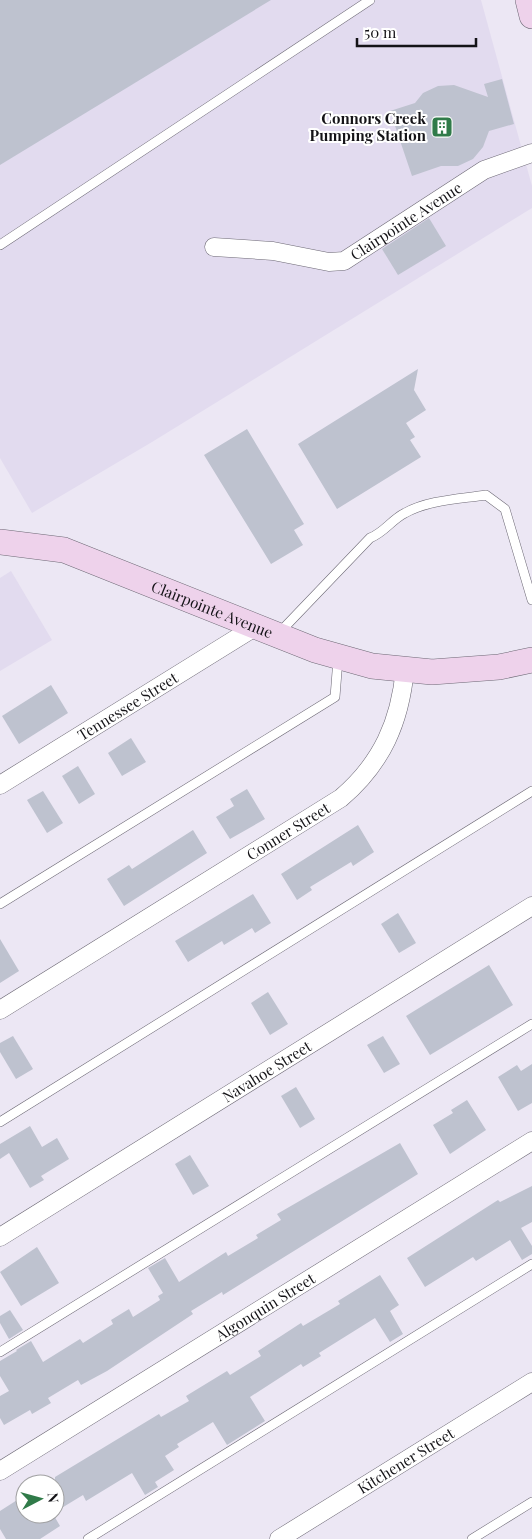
<svg xmlns="http://www.w3.org/2000/svg" width="532" height="1539" viewBox="0 0 532 1539" font-family="'Playfair Display',serif">
<style>
.built{fill:#e2dbef}
.building{fill:#bec2cf}
.lines{fill:none;stroke-linecap:round;stroke-linejoin:round}
.lane-casing{stroke:#6d6975;stroke-width:10}
.street-casing{stroke:#6d6975;stroke-width:19}
.secondary-casing{stroke:#6d6975;stroke-width:26}
.lane{stroke:#fff;stroke-width:9}
.street{stroke:#fff;stroke-width:18}
.secondary{stroke:#eed2eb;stroke-width:25}
.labels{text-anchor:middle;dominant-baseline:central;stroke-width:4;stroke-linejoin:round;paint-order:stroke}
.poi-label{font-size:15px;font-weight:bold;fill:#141317;stroke:#fff;text-anchor:end}
.street-label{font-size:15px;fill:#141317;stroke:#fff}
</style>
<rect width="100%" height="100%" fill="#ece7f4"/>
<g class="built">
<path d="M0,0H481L532,186V208L152,442L32,513L0,458Z"/>
<path d="M11,571L52,640L0,671V578Z"/>
</g>
<g class="building">
<path d="M0,0H271L0,165Z"/>
<path d="M502,79L514,124L489,131L483,147L473,159L458,166H441L412,176L390,111L415,103L423,93L438,86L454,85L488,97L484,84Z"/>
<path d="M429,218L446,246L398,275L382,249Z"/>
<path d="M418,369L414,390L426,410L406,423L415,437L410,440L421,457L337,509L298,444Z"/>
<path d="M247,429L304,524L294,530L303,545L271,564L204,455Z"/>
<path d="M51,685L68,713L19,744L2,716Z"/>
<path d="M131,738L146,762L122,776L108,753Z"/>
<path d="M78,766L95,794L79,804L62,776Z"/>
<path d="M247,789L265,819L230,839L216,817L234,806L230,799Z"/>
<path d="M43,791L63,823L47,833L27,800Z"/>
<path d="M358,825L374,852L353,866L351,862L310,887L312,890L297,900L281,874Z"/>
<path d="M193,830L207,853L124,906L107,879L129,865L132,869Z"/>
<path d="M253,894L271,923L255,933L252,928L224,945L222,941L188,962L175,941Z"/>
<path d="M398,913L416,943L399,953L381,924Z"/>
<path d="M0,939L19,971L0,983Z"/>
<path d="M489,965L513,1005L430,1055L406,1016Z"/>
<path d="M268,992L288,1024L270,1035L251,1003Z"/>
<path d="M13,1036L33,1069L16,1079L0,1052V1043Z"/>
<path d="M383,1036L400,1064L384,1073L367,1045Z"/>
<path d="M532,1064V1103L518,1111L498,1077L517,1065L521,1071Z"/>
<path d="M296,1087L315,1119L300,1128L281,1096Z"/>
<path d="M467,1100L486,1130L450,1154L433,1125L453,1113L451,1110Z"/>
<path d="M30,1126L42,1147L57,1138L69,1159L41,1176L44,1180L30,1188L9,1153L0,1159V1144Z"/>
<path d="M400,1143L418,1174L223,1295L222,1292L191,1311L193,1314L107,1371L81,1385L78,1380L48,1398L51,1403L32,1414L30,1410L4,1425L0,1418V1396L9,1391L0,1376V1361L17,1351L16,1350L31,1341L43,1362L80,1339L83,1343L113,1324L111,1320L129,1309L133,1317L160,1300L158,1296L163,1293L148,1268L165,1258L179,1282L226,1252L228,1256L258,1238L256,1235L281,1220L277,1214Z"/>
<path d="M190,1155L209,1186L193,1195L175,1164Z"/>
<path d="M532,1186V1222L521,1228L532,1246V1254L522,1260L510,1240L476,1261L473,1257L425,1287L407,1258L498,1200L500,1202Z"/>
<path d="M37,1247L59,1283L21,1306L0,1272Z"/>
<path d="M380,1275L399,1305L390,1311L403,1334L390,1342L375,1318L319,1353L321,1356L303,1367L301,1364L250,1397L265,1421L227,1445L213,1422L177,1444L179,1447L165,1456L174,1470L155,1482L158,1487L145,1495L132,1473L86,1501L83,1495L55,1512V1477L159,1414L161,1417L189,1401L186,1396L227,1371L230,1375L261,1356L258,1351L301,1323L303,1326L340,1304L338,1301Z"/>
<path d="M10,1310L23,1330L9,1339L0,1323V1316Z"/>
<path d="M25,1495V1514H53L60,1526L40,1539H6L0,1529V1511Z"/>
</g>
<g class="lines">
<g class="lane-casing">
<g id="lane">
<path d="M0,245L370,0"/>
<path d="M279,633L370,538C385,532 391,520 405,513C428,500 460,499 486,495L505,509L532,600"/>
<path d="M0,904L335,697L338,659"/>
<path d="M0,1122L532,791"/>
<path d="M0,1352L532,1024"/>
<path d="M88,1539L532,1264"/>
<path d="M472,1539L532,1502"/>
</g>
</g>
<g class="street-casing">
<g id="street">
<path id="s1" d="M214,247L273,251L329,262L344,261L484,170L532,153"/>
<path id="s2" d="M0,785L255,627"/>
<path id="s3" d="M0,1010L341,798C382,763 400,722 405,669"/>
<path id="s4" d="M0,1237L532,906"/>
<path id="s5" d="M0,1471L532,1141"/>
<path id="s6" d="M279,1539L532,1382"/>
</g>
</g>
<g class="secondary-casing">
<g id="secondary">
<path d="M528,0L532,16"/>
<path id="s7" d="M0,542L64,550L315,650L372,666L432,672L499,667L532,660"/>
</g>
</g>
<use href="#lane" class="lane"/>
<use href="#street" class="street"/>
<use href="#secondary" class="secondary"/>
</g>
<defs>
<g id="building-square" transform="scale(1.125)"><rect x="-9" y="-9" width="18" height="18" rx="4" fill="#307b49" stroke="#fff"/><path d="M-4-6H4V6H1V3H-1V6H-4ZM-2.5-4.3h1.7v1.8h-1.7ZM.8-4.3h1.7v1.8H.8ZM-2.5-1h1.7V.8h-1.7ZM.8-1h1.7V.8H.8Z" fill="#fff"/></g>
</defs>
<g fill-rule="evenodd">
<use href="#building-square" x="442" y="127"/>
</g>
<g class="labels">
<g class="poi-label">
<text x="426" y="118">Connors Creek<tspan x="426" dy="17">Pumping Station</tspan></text>
</g>
<g class="street-label">
<text stroke="none"><textPath href="#s1" startOffset="205">Clairpointe Avenue</textPath></text>
<text stroke="none"><textPath href="#s7" startOffset="224">Clairpointe Avenue</textPath></text>
<text stroke="none"><textPath href="#s2" startOffset="150">Tennessee Street</textPath></text>
<text stroke="none"><textPath href="#s3" startOffset="339">Conner Street</textPath></text>
<text stroke="none"><textPath href="#s4" startOffset="314">Navahoe Street</textPath></text>
<text stroke="none"><textPath href="#s5" startOffset="312">Algonquin Street</textPath></text>
<text stroke="none"><textPath href="#s6" startOffset="149">Kitchener Street</textPath></text>
</g>
</g>
<g transform="translate(40 1499) rotate(84)"><circle r="24" fill="#ffffff" stroke="#a1a1a2"/>
<path d="M0-4L9 19L0 12L-9 19Z" fill="#307b49"/>
<text y="-8" font-size="14" font-weight="bold" text-anchor="middle" fill="#141317">N</text>
</g>
<path d="M357 38v8h119v-8" fill="none" stroke="#141317" stroke-width="2.5"/>
<text x="364" y="38" font-size="15" fill="#141317" stroke="#ffffff" stroke-width="4" paint-order="stroke">50 m</text>
</svg>
